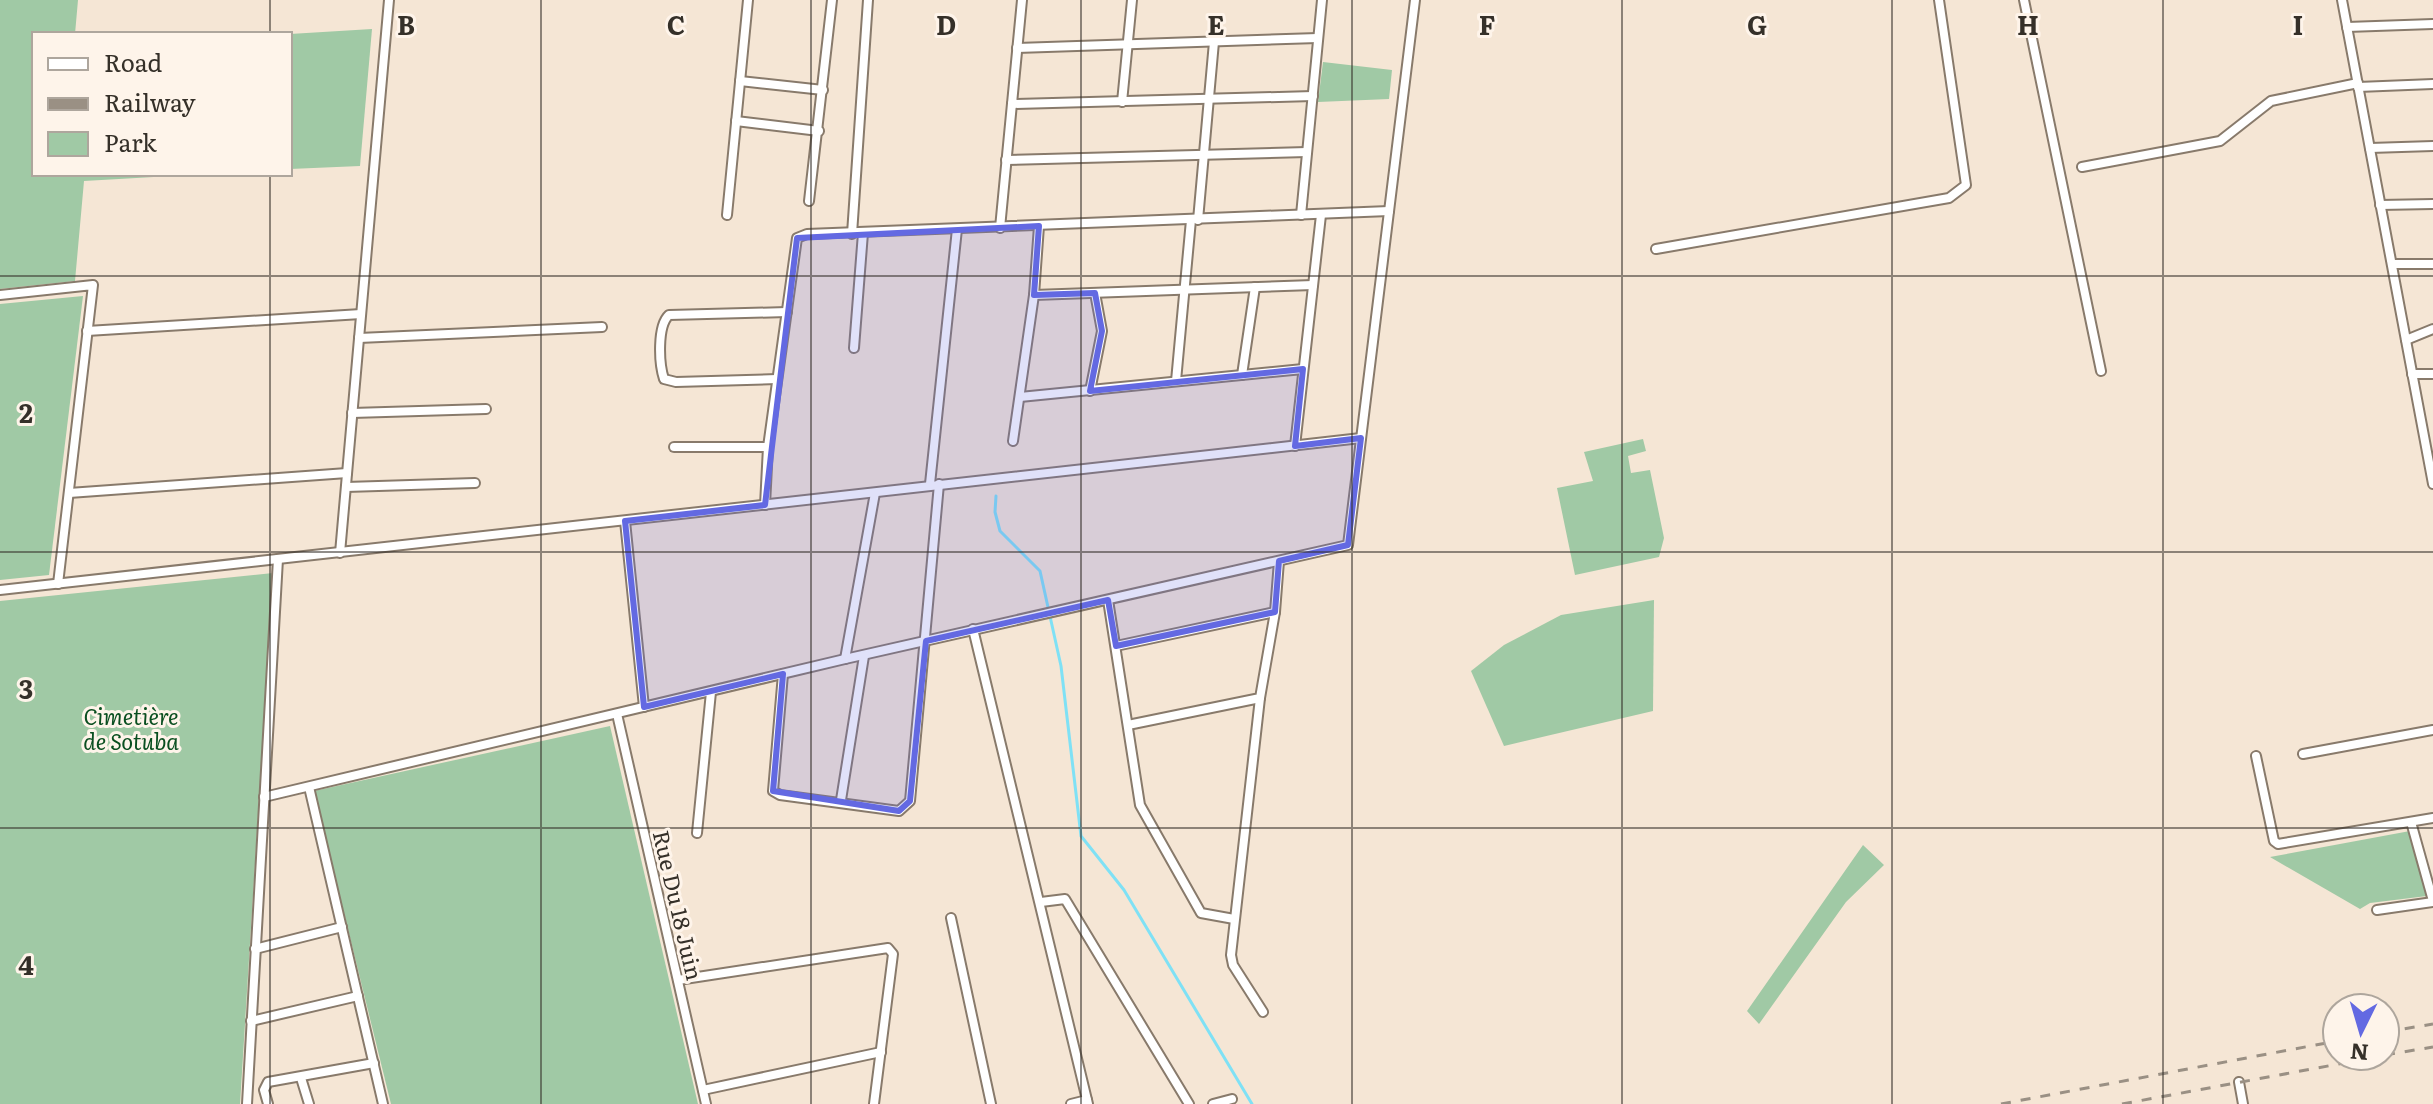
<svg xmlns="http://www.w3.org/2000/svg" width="2433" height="1104" viewBox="0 0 2433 1104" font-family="Literata,serif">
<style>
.green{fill:#a0c9a5}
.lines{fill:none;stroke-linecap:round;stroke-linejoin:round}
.stream{stroke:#7fe1f5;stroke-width:3}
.street-casing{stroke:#887a6b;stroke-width:12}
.street{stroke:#fff;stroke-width:8}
.rail{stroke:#9a9084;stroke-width:3;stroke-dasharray:10 10;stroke-linecap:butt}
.marked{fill:#6369e2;fill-opacity:0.2;stroke:#6369e2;stroke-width:6;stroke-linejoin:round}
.grid{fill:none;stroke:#353029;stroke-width:2;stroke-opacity:0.55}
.labels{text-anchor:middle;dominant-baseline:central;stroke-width:6;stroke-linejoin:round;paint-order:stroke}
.park-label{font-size:22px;font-style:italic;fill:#0a4f20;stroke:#fef4ea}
.street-label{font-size:22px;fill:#353029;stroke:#fef4ea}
.grid-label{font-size:26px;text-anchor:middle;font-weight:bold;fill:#353029;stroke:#fef4ea;stroke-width:6;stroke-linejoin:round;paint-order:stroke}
</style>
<rect width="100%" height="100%" fill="#f5e6d5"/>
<g class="green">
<path d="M0,0H78L75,34H34V174H206L84,181L75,281L0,289Z"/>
<path d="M372,29L360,166L290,169V34Z"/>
<path d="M1323,62L1392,70L1389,99L1318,102Z"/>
<path d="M83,296L49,575L0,580V304Z"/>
<path d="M1643,439L1646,451L1628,456L1631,473L1650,470L1664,538L1659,557L1575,575L1557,488L1593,481L1584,452Z"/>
<path d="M273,573L240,1104H0V601Z"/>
<path d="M1654,600L1653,711L1504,746L1471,671L1504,645L1561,615Z"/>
<path d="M610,726L698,1104H391L314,791Z"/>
<path d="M2410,831L2427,896L2370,903L2360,909L2270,857Z"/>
<path d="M1863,845L1884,865L1846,902L1759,1024L1747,1011Z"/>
</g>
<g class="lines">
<path class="stream" d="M996,496L995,512L1000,531L1040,571L1061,666L1081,836L1124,890L1252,1104"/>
<g class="street-casing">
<g id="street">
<path d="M2024,0L2101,371"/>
<path d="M2342,0L2433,484"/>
<path d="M2347,27L2433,24"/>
<path d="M1017,48L1318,38"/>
<path d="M740,81L823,90"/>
<path d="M2358,87L2433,84"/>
<path d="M1122,102L1132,0"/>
<path d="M1012,104L1313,96"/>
<path d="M736,121L819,131"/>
<path d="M2370,148L2433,146"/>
<path d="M1006,160L1307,152"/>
<path d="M2082,167L2220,141L2271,101L2358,83"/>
<path d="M809,201L832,0"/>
<path d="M2380,205L2433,204"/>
<path d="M727,215L748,0"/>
<path d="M1301,215L1322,0"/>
<path d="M1198,220L1214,42"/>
<path d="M1000,228L1022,0"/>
<path d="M852,234L868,0"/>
<path d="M1656,249L1949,198L1966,185L1939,0"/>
<path d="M2392,264H2433"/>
<path d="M0,295L93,285L58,584"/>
<path d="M1034,295L1313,285"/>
<path d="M87,331L361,314"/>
<path d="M359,338L602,327"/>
<path d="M2406,340L2433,329"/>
<path d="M854,348L863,233"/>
<path d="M2412,374H2433"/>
<path d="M1242,375L1255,287"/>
<path d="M777,379L676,382L664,379C659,364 657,326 669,315L787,312"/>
<path d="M1176,381L1191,220"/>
<path d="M1090,391L1102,331L1095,293"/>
<path d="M1020,397L1303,369"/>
<path d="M352,413L486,409"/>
<path d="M1013,441L1034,295L1039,226"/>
<path d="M1295,446L1321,215"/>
<path d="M674,447H768"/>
<path d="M930,484L957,229"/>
<path d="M346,487L475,483"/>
<path d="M69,493L347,473"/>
<path d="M765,505L768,447L797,238L807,234L1389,211"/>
<path d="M625,521L644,707"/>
<path d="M340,553L389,0"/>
<path d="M0,590L1361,438"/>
<path d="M1108,600L1140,805L1201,913L1234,919"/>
<path d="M973,629L1088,1104"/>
<path d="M1116,646L1275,612L1279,561"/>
<path d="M845,659L875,493"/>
<path d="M783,674L773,791L780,795L899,811L910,801L939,484"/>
<path d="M1260,698L1231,955L1233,965L1263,1012"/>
<path d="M617,714L706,1104"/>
<path d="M1128,725L1260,698L1275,612"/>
<path d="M2303,754L2433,730"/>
<path d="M2256,756L2274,841L2278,844L2433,818"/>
<path d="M309,787L383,1104"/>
<path d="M264,797L845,659L1348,545L1415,0"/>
<path d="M841,800L864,656"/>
<path d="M2411,822L2433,901"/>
<path d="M697,833L711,692"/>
<path d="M1041,902L1065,899L1189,1104"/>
<path d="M2377,910L2433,902"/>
<path d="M951,918L991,1104"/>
<path d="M255,949L342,927"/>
<path d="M678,980L888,948L893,954L874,1104"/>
<path d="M251,1021L358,996"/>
<path d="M301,1078L309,1104"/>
<path d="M2239,1082L2243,1104"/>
<path d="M703,1090L881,1052"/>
<path d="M247,1104L278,559"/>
<path d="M268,1104L264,1090L268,1082L374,1063"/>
<path d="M1071,1104L1087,1100"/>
<path d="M1213,1104L1232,1099"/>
</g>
</g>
<use href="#street" class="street"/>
<g class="rail">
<path d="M2385,1032L2433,1024"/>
<path d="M2385,1055L2433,1047"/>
<path d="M2001,1104L2337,1041"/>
<path d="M2122,1104L2382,1056"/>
</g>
</g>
<path class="marked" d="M1039,226L1034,295L1095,293L1102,331L1090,391L1303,369L1295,446L1361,438L1348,545L1279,561L1275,612L1116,646L1108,600L926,641L910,801L899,811L773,791L783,674L644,707L625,521L765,505L797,238Z"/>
<path class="grid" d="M270,0V34M541,0V1104M811,0V1104M1081,0V1104M1352,0V1104M1622,0V1104M1892,0V1104M2163,0V1104M270,174V1104M0,276H2433M0,552H2433M0,828H2433"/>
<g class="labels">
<g class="park-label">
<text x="131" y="715">Cimetière<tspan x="131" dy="25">de Sotuba</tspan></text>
</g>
<g class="street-label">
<text transform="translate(679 905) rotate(77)">Rue Du 18 Juin</text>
</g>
</g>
<g class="grid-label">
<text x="406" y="35">B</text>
<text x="676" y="35">C</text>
<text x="946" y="35">D</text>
<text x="1216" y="35">E</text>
<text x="1487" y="35">F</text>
<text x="1757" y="35">G</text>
<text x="2028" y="35">H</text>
<text x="2298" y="35">I</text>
<text x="26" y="423">2</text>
<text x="26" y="699">3</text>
<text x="26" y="975">4</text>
</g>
<rect x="32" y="32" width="260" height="144" fill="#fef4ea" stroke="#aea69d" stroke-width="2"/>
<rect x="48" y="58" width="40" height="12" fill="#ffffff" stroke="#aea69d" stroke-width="2"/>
<text x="104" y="72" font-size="24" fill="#353029">Road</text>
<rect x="48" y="98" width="40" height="12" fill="#9a9084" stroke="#aea69d" stroke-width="2"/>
<text x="104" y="112" font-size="24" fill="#353029">Railway</text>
<rect x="48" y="132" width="40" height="24" fill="#a0c9a5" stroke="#aea69d" stroke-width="2"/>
<text x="104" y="152" font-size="24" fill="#353029">Park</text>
<g transform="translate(2361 1032) rotate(185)"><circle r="38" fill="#fef4ea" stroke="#aea69d" stroke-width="2"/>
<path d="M0-6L14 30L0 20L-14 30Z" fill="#6369e2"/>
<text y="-12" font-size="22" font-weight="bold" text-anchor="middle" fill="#353029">N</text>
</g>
</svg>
